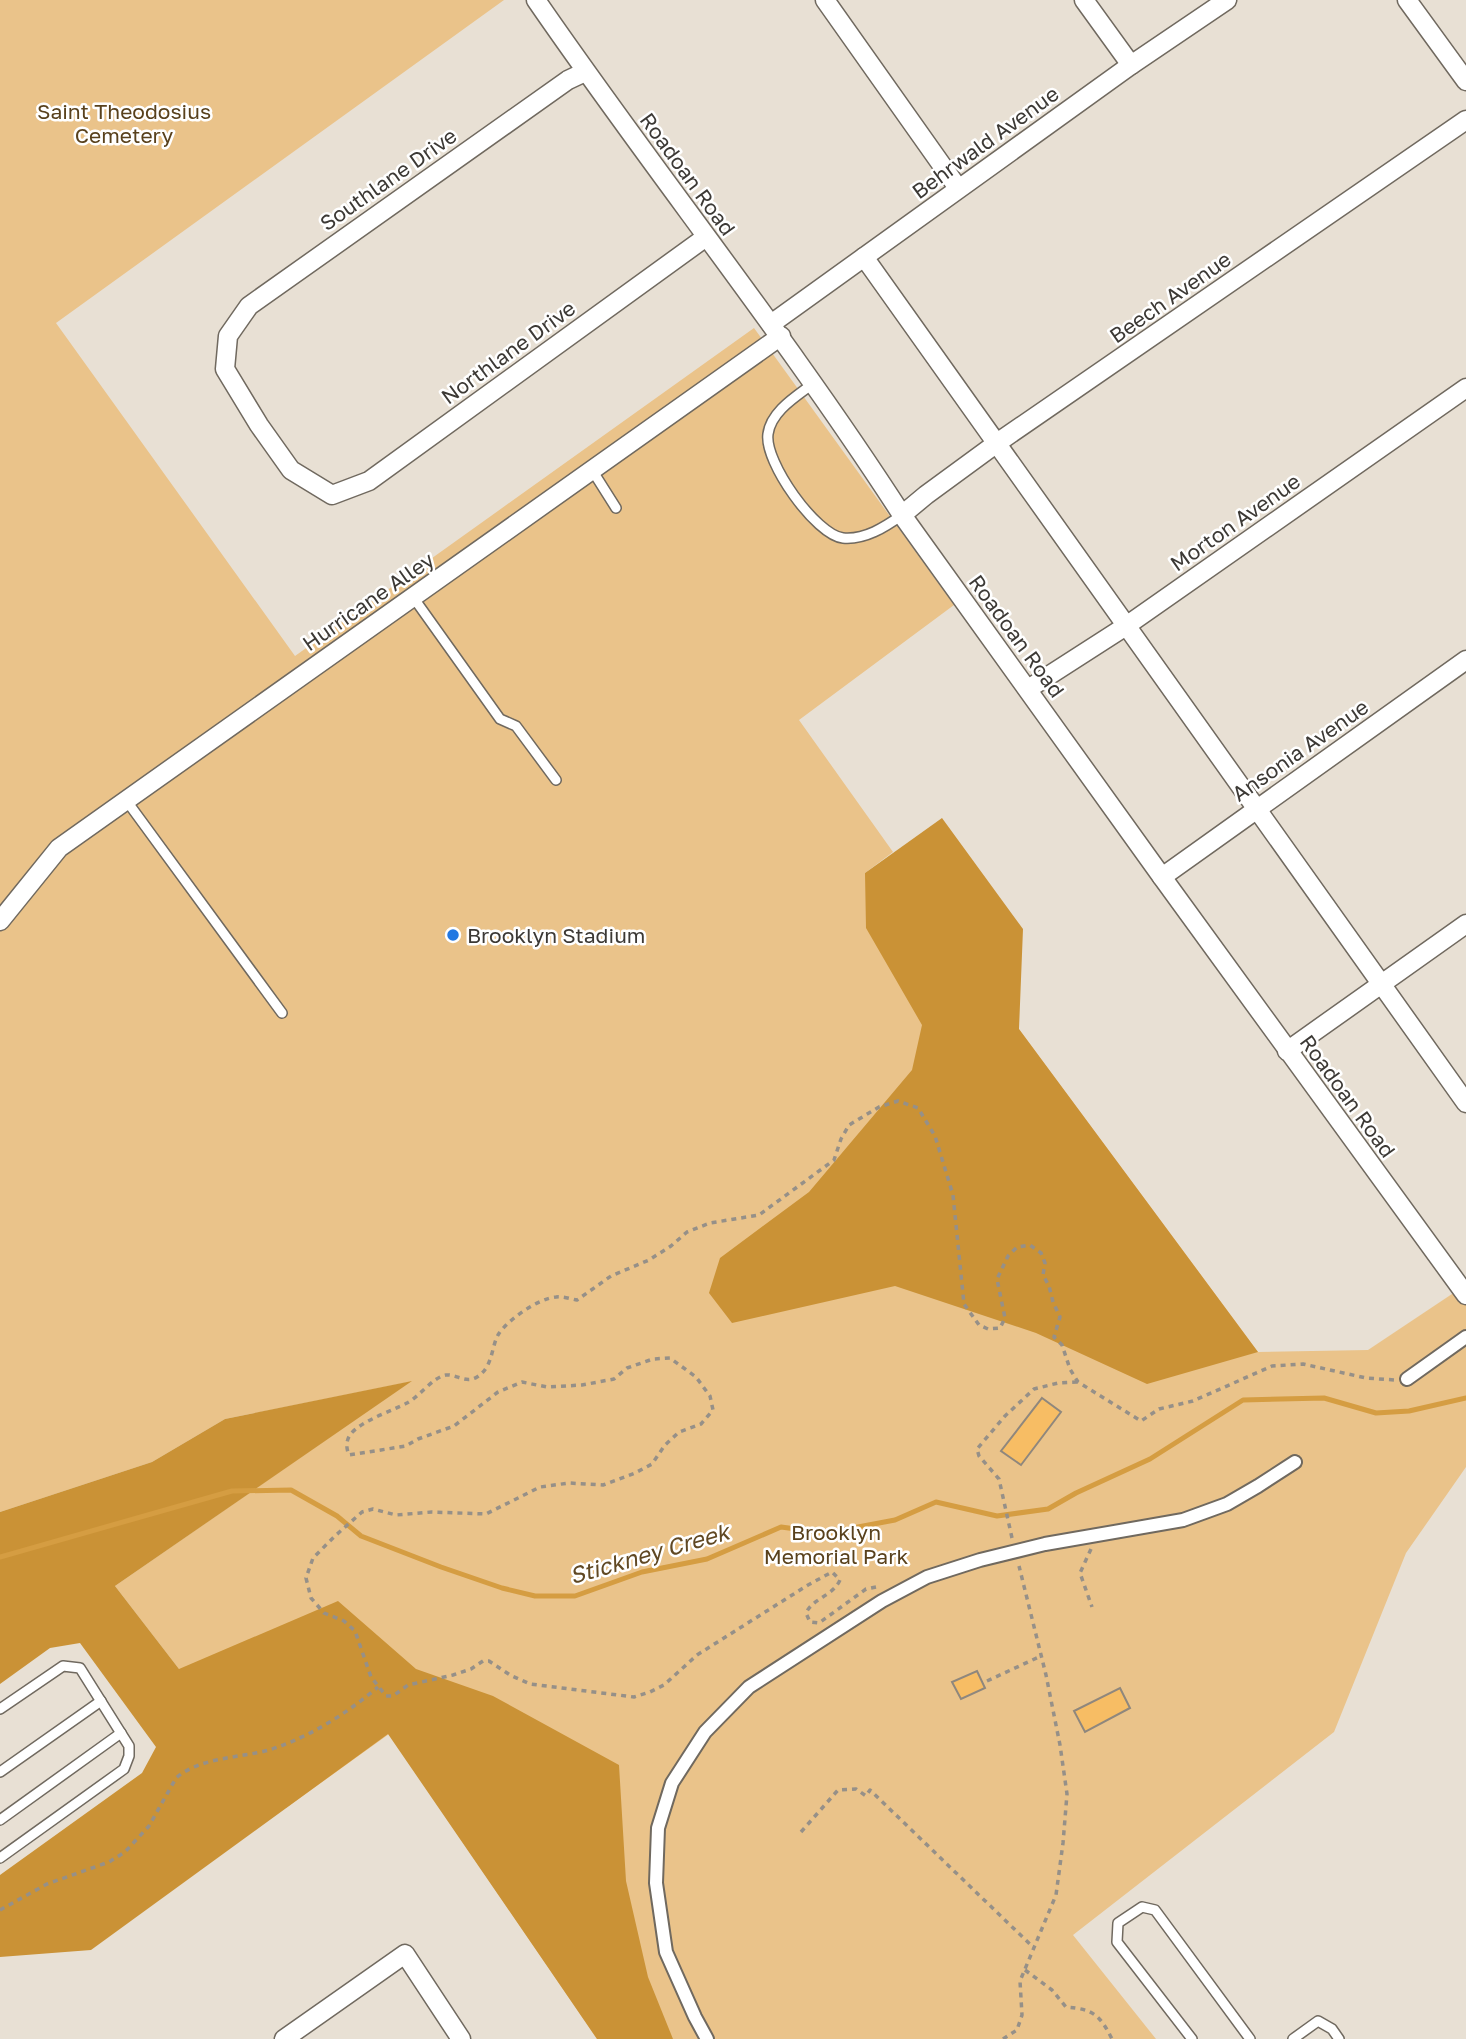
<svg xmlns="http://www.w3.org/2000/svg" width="1466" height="2039" viewBox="0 0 1466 2039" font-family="'Golos Text',sans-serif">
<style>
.green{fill:#eac38a}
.forest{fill:#ca9236}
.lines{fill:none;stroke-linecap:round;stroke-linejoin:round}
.stream{stroke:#d59d42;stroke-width:5}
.building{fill:#f7bd64;stroke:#8f877d;stroke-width:2}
.service-casing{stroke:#70695f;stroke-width:12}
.pedestrian-casing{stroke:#70695f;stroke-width:16}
.minor-casing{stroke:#70695f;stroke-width:21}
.path{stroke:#969088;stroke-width:3.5;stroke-dasharray:5 5;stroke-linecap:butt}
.service{stroke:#fff;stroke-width:9}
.pedestrian{stroke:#fff;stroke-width:12}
.minor{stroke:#fff;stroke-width:18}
.poi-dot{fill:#2278e2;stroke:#fff;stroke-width:2.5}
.labels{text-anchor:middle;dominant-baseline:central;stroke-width:5;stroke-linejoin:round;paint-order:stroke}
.park-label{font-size:21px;fill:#59411c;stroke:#fff}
.street-label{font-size:21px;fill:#3c3935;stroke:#fff}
.poi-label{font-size:21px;fill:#3c3935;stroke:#fff;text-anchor:start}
.water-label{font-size:23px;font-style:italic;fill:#604823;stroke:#fff}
</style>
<rect width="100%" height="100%" fill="#e8e0d4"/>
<path class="green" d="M0,0H504L56,323L295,656L754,328L954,605L799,720L893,852L865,873L984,982L1258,1352L1368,1350L1461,1288L1466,1296V1467L1406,1553L1334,1732L1073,1935L1156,2039H597L389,1734L286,1808L115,1586L409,1382L225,1419L152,1462L0,1512Z"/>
<g class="forest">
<path d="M942,818L1023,929L1019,1029L1258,1352L1147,1384L1036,1333L895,1286L732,1323L709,1293L720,1258L809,1192L912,1070L922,1025L866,928L865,873Z"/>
<path d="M412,1381L115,1586L179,1669L338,1601L416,1669L493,1696L619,1765L626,1881L648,1977L673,2039H597L388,1734L91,1950L0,1957V1875L142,1773L156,1747L80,1643L50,1648L0,1684V1512L152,1462L225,1419Z"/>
</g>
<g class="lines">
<path class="stream" d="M0,1557L232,1491L291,1490L337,1516L361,1536L441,1567L502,1588L535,1596H575L642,1572L707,1559L781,1527L826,1533L895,1520L936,1502L997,1516L1048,1509L1076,1493L1150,1459L1243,1400L1324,1398L1376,1413L1409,1411L1466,1398"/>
</g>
<g class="building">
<path d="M1042,1398L1061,1412L1021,1465L1001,1451Z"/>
<path d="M977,1671L985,1688L961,1699L952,1682Z"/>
<path d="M1120,1688L1130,1708L1085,1732L1074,1711Z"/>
</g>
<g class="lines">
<g class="service-casing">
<g id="service">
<path d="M814,383C797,396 771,411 768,434C764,462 816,535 843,538C865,540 885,527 902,515"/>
<path d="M592,470L616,508"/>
<path d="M413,597L500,719L516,726L556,780"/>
<path d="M126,800L282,1013"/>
<path d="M0,1709L63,1666L80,1668L129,1746V1756L124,1769L0,1858"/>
<path d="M0,1772L101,1701"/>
<path d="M0,1820L121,1733"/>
<path d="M1192,2039L1117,1942L1118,1923L1142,1907L1155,1910L1250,2039"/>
<path d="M1293,2039L1318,2021L1332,2029L1339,2039"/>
</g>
</g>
<g class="pedestrian-casing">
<g id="pedestrian">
<path d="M1407,1379L1466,1337"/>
<path d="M707,2039L695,2017L666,1952L656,1883L658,1828L672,1783L705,1732L749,1687L882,1601L927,1577L980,1560L1045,1544L1183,1520L1227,1504L1258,1486L1295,1462"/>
</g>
</g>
<g class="minor-casing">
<g id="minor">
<path d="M536,0C655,173 788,338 902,515L1162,877L1466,1295"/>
<path d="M825,0L958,188"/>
<path d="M1084,0L1131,65"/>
<path d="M1407,0L1466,81"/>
<path d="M585,72L568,80L249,306L228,336L225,369L259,425L291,470L332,495L369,481L706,237"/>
<path d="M864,257L1466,1103"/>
<path d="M771,324L1131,65L1227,0"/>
<path d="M902,515L926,495L997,443L1466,120"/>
<path d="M1028,689L1126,626L1466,388"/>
<path d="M1162,877L1466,660"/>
<path d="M0,921L59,848L781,336"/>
<path d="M1287,1051L1466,924"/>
<path d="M284,2039L405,1954L461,2039"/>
</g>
</g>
<g class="path">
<path d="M1012,1538L999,1479L979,1456L977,1449L1005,1416L1034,1389L1058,1383L1078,1382"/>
<path d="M1091,1549L1080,1573L1092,1607"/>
<path d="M876,1587L866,1589L819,1623L810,1622L806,1613C813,1598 833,1596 840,1580L832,1572L808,1585L697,1655L664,1685L650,1692L634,1697L530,1684L510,1675L489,1661H483L471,1669L453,1675L408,1685L393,1696H386L371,1677L355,1631L344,1621L324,1613L311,1598L306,1578L313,1558L335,1536L362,1512L373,1509L396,1515L432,1512L486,1514L540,1487L569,1483L603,1485L635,1473L652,1464L665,1445L679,1432L701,1424L713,1410L710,1396L696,1377L670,1358L653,1359L627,1368L614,1379L582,1385L547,1387L522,1382L498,1392L454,1426L418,1439L406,1446L349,1455C346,1448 346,1441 350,1435C360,1421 392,1411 407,1403C419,1397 433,1377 446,1375C456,1374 466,1384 477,1377C493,1367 491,1348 498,1335C507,1320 539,1298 556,1297C563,1296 571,1299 577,1300L611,1276L649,1260L671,1246L687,1232L710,1223L759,1215L834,1160L841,1139L849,1125L879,1107L898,1101L918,1108L935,1136L953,1195L964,1304L979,1325L988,1329L1000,1328L1005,1318L997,1279L1008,1256L1017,1247L1030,1245L1041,1253L1045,1263L1043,1275L1049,1286L1053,1302L1060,1317L1054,1337L1062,1345L1070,1369L1078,1382L1141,1421L1159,1409L1193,1401L1272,1366L1303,1364L1366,1378L1395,1380"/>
<path d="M987,1681L1041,1656"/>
<path d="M801,1832L838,1790L856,1789L866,1796L870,1790L1034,1948"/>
<path d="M0,1910L47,1884L109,1862L125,1852L149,1826L176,1778C200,1757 240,1758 269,1750C310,1737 346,1714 378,1687"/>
<path d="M1025,1970L1052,1990L1066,2007C1093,2009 1100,2015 1112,2039"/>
<path d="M1003,2039L1017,2030L1022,2015L1020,1981L1056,1895L1063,1843L1067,1794L1060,1745L1046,1675L1019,1566"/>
</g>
<use href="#service" class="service"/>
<use href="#pedestrian" class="pedestrian"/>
<use href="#minor" class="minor"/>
</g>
<circle class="poi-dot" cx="453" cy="935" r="7"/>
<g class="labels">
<g class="park-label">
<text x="124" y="111">Saint Theodosius<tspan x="124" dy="24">Cemetery</tspan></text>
<text x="836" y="1532">Brooklyn<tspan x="836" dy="24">Memorial Park</tspan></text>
</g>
<g class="street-label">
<text transform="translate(985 142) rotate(-36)">Behrwald Avenue</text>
<text transform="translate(688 174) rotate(54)">Roadoan Road</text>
<text transform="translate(388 179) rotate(-35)">Southlane Drive</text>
<text transform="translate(1170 297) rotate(-35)">Beech Avenue</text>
<text transform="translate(508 352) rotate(-36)">Northlane Drive</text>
<text transform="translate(1235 522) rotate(-35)">Morton Avenue</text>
<text transform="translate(368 601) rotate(-35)">Hurricane Alley</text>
<text transform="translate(1017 636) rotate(54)">Roadoan Road</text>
<text transform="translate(1300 750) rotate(-35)">Ansonia Avenue</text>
<text transform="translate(1348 1096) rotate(54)">Roadoan Road</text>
</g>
<g class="poi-label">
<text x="467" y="935">Brooklyn Stadium</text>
</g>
<g class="water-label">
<text transform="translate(649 1553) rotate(-16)">Stickney Creek</text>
</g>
</g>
</svg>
